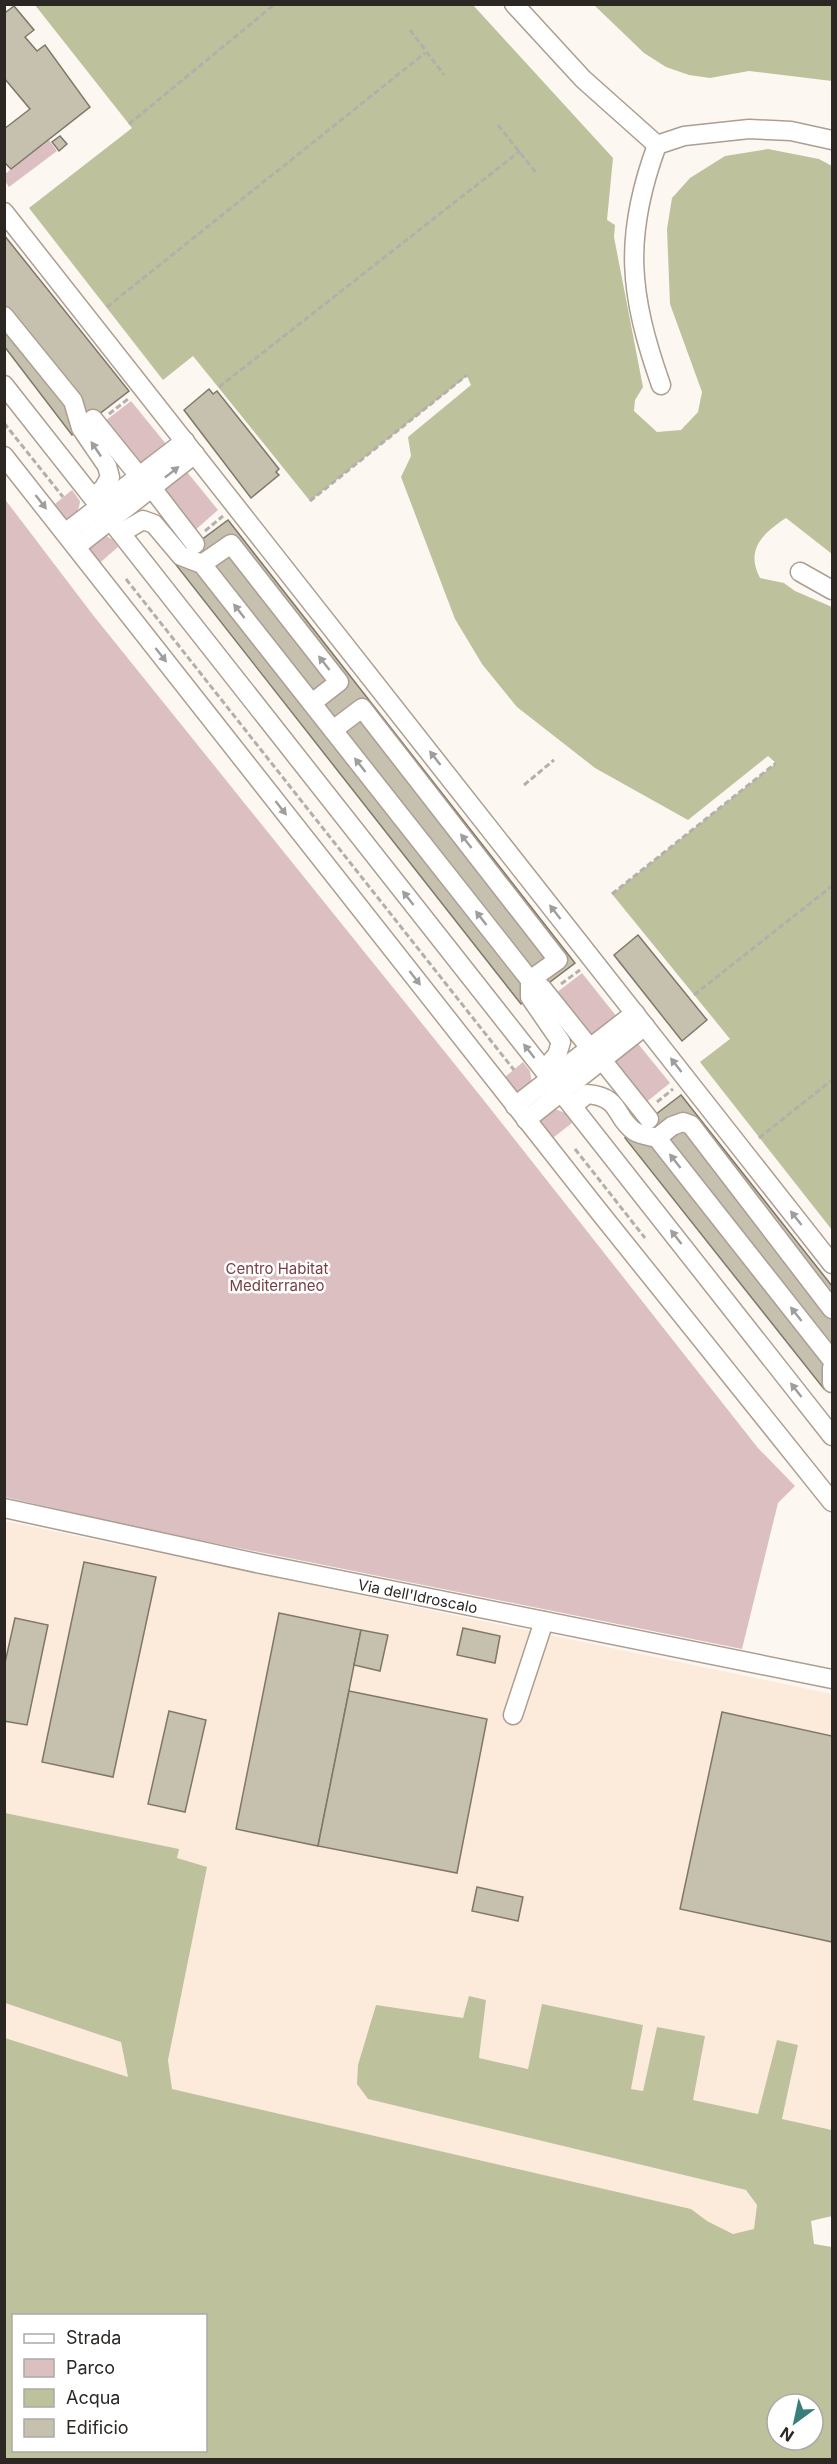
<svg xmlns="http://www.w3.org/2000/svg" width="837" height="2464" viewBox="0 0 837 2464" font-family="Inter,sans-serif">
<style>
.built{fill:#fcebdb}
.green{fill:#dcc0c1}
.water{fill:#bdc29c;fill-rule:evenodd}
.building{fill:#c6c0af;stroke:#7f7869;stroke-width:1.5}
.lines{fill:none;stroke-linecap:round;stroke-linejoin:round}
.minor-casing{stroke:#ac9e91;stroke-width:21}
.path{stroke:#b4afaa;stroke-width:3;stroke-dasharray:6 3;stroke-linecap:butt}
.minor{stroke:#fff;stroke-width:18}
.oneway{fill:#a09e9c}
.labels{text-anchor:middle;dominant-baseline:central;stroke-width:5;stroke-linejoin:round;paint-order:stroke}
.park-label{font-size:15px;fill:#783e43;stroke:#fff}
.street-label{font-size:15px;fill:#2c2722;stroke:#fff}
</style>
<rect width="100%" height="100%" fill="#fdf7f2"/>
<g class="built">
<path d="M5,1521L832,1694V2130L782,2119L798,2045L777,2041L759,2114L692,2100L704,2036L657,2027L643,2091L631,2089L643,2025L542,2005L529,2069L479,2058L486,2000L470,1996L463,2018L365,2048L358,2065L368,2099L746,2190L757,2205L754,2230L733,2234L707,2221L691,2209L171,2089L168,2060L178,1849L5,1813Z"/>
<path d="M5,2003L121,2042L128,2078L5,2038Z"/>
</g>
<g class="green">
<path d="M49,140L57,151L9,187L5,181V174Z"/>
<path d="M131,401L166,444L141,466L105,421Z"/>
<path d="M183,467L218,510L193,532L157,487Z"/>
<path d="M72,490L80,501C79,512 74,519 63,519L50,508Z"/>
<path d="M4,498L93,615L482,1098L758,1448L795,1486L778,1503L742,1649L149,1530L5,1497Z"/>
<path d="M105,535L113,540L118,547L95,567L88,548Z"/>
<path d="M582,973L617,1017L592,1038L556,993Z"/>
<path d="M635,1040L670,1083L644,1104L609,1060Z"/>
<path d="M523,1062L530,1071L532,1084L518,1094L500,1081Z"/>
<path d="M553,1108L565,1113L572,1123L549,1141L538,1124L539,1118Z"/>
</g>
<g class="water">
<path d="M35,5H473L613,158L607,220L615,225L614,237L643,387L635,400L634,411L657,432L681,430L698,412L702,392L670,304L667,229L672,198L690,178L725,156L768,149L819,159L832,166V554L786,518C763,533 745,550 760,578L784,583L795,591L832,607V1230L700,1062L730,1039L612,894L776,763L768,756L688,820L595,768L517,707L482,664L455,619L401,477L411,456L408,437L471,385L467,376L310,501L193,356L163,380L29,208L132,128Z"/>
<path d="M594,5H832V81L749,71L710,78L689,75L666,67L644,53Z"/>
<path d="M5,1813L179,1849L177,1858L207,1867L168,2060L172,2089L691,2209L707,2221L733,2234L754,2229L757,2205L746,2190L368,2099L357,2084L358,2065L376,2005L463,2018L469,1996L486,2000L479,2058L528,2069L542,2004L643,2025L631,2089L643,2091L657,2027L705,2036L693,2100L758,2114L777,2040L798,2045L782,2119L832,2130V2216L811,2221L814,2244L832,2247V2459H5V2038L128,2077L121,2042L5,2003ZM14,2316H206V2450H14ZM777,2404H813V2440H777Z"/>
</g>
<g class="building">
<path d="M14,6L34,30L25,37L37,51L45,45L90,107L11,169L4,162V129L30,109L4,78V10L6,12Z"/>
<path d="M60,136L67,144L59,151L52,142Z"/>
<path d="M4,235L129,391L72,435L4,346Z"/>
<path d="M209,389L213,394L217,391L279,469L276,472L279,475L251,498L184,410Z"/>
<path d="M228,520L575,963L521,1004L173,561Z"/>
<path d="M638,935L707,1020L682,1041L614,955Z"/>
<path d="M681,1095L832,1286V1382L824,1389L625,1138Z"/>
<path d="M84,1562L156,1577L113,1777L42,1762Z"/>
<path d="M279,1613L361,1630L318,1846L236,1829Z"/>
<path d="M15,1618L48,1625L27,1725L4,1721V1667Z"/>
<path d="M463,1628L500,1636L495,1663L457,1655Z"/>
<path d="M361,1630L388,1635L380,1671L354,1665Z"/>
<path d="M349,1691L487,1719L457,1873L318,1846Z"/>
<path d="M169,1711L206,1720L185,1812L148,1804Z"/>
<path d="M722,1712L832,1736V1942L680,1909Z"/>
<path d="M477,1887L523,1897L518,1921L472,1911Z"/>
</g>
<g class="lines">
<g class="minor-casing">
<g id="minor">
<path d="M514,4L583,79L657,145"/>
<path d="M4,212L832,1264"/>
<path d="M4,316L73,401L81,428L107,466L110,477L103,489L93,496"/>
<path d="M4,385L832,1436"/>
<path d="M661,385C629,294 623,237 657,145L684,136L749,129L791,131L832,140"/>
<path d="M93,419L139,476"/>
<path d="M4,456L597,1209L832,1502"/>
<path d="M152,488L195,544"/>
<path d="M65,533L185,441"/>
<path d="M121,533L143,520L154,524L181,556L202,564L530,980V997L561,1042L557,1055L544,1070"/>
<path d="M76,547L195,454"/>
<path d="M202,564L231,544L339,682L312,703"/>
<path d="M800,572L832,590"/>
<path d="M333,730L362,708L558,960L530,980"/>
<path d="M542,988L590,1048"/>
<path d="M602,1060L649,1119"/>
<path d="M515,1106L635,1013"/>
<path d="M573,1106L587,1094C622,1097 614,1117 634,1131C640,1135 651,1136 657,1138L832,1360"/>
<path d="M526,1120L645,1026"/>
<path d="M657,1138L672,1126L683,1122L691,1125L832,1309"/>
<path d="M832,1368V1383"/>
<path id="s1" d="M4,1508L261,1564L832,1679"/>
<path d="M513,1715L544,1621"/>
</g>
</g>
<g class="path">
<path d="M37,7L40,4"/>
<path d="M410,30L444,75"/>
<path d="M129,124L275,4"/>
<path d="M498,125L537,174"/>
<path d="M107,307L425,53"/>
<path d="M219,387L520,151"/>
<path d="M109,414L128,399"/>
<path d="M4,423L63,497"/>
<path d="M310,501L467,375"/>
<path d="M205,531L223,516"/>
<path d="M126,579L514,1070"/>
<path d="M524,785L554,760"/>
<path d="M612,894L776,763"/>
<path d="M561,984L580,970"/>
<path d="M694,995L832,886"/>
<path d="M657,1102L673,1089"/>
<path d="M759,1138L832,1080"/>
<path d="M575,1149L645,1238"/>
</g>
<use href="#minor" class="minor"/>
</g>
<defs><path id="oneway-solid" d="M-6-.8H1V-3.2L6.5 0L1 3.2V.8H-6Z" transform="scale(1.5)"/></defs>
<g class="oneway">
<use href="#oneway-solid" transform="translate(96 449) rotate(-124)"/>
<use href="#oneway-solid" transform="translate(172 472) rotate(-38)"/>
<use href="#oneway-solid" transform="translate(41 502) rotate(52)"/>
<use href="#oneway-solid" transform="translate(239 611) rotate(-128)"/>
<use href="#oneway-solid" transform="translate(161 655) rotate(52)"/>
<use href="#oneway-solid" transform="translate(324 663) rotate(-128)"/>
<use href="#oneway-solid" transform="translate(435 758) rotate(-128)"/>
<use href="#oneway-solid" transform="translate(360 765) rotate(-128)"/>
<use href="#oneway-solid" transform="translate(281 808) rotate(52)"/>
<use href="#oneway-solid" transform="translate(466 841) rotate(-128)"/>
<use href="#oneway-solid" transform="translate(408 898) rotate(-128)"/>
<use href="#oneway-solid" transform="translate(555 912) rotate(-128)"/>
<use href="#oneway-solid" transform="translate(481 918) rotate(-128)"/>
<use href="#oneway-solid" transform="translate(415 978) rotate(52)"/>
<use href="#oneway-solid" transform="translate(529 1051) rotate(-128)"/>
<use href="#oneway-solid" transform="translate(676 1065) rotate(-128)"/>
<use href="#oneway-solid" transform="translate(675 1161) rotate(-128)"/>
<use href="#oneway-solid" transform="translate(796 1218) rotate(-128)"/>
<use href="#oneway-solid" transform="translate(676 1237) rotate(-128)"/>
<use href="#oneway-solid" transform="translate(796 1314) rotate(-128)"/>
<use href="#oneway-solid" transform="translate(796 1390) rotate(-128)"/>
</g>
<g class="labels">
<g class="park-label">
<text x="277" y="1268">Centro Habitat<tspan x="277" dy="17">Mediterraneo</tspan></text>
</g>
<g class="street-label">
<text stroke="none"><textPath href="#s1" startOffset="423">Via dell'Idroscalo</textPath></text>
</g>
</g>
<rect width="837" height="2464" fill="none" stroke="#2c2722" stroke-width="12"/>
<rect x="12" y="2314" width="195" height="138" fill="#ffffff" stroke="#aba9a7" stroke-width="1.5"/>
<rect x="24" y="2334" width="30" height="9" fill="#ffffff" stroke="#aba9a7" stroke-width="1.5"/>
<text x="66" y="2344" font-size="18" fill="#2c2722">Strada</text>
<rect x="24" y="2359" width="30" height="18" fill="#dcc0c1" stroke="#aba9a7" stroke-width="1.5"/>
<text x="66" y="2374" font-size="18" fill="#2c2722">Parco</text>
<rect x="24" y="2389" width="30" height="18" fill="#bdc29c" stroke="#aba9a7" stroke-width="1.5"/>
<text x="66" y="2404" font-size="18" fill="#2c2722">Acqua</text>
<rect x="24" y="2419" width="30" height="18" fill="#c6c0af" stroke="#aba9a7" stroke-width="1.5"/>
<text x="66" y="2434" font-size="18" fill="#2c2722">Edificio</text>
<g transform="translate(795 2422) rotate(213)"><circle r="28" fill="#ffffff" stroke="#aba9a7" stroke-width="1.5"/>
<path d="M0-4.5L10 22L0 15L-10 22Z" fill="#387f79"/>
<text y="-9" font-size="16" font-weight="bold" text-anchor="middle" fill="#2c2722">N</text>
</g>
</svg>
